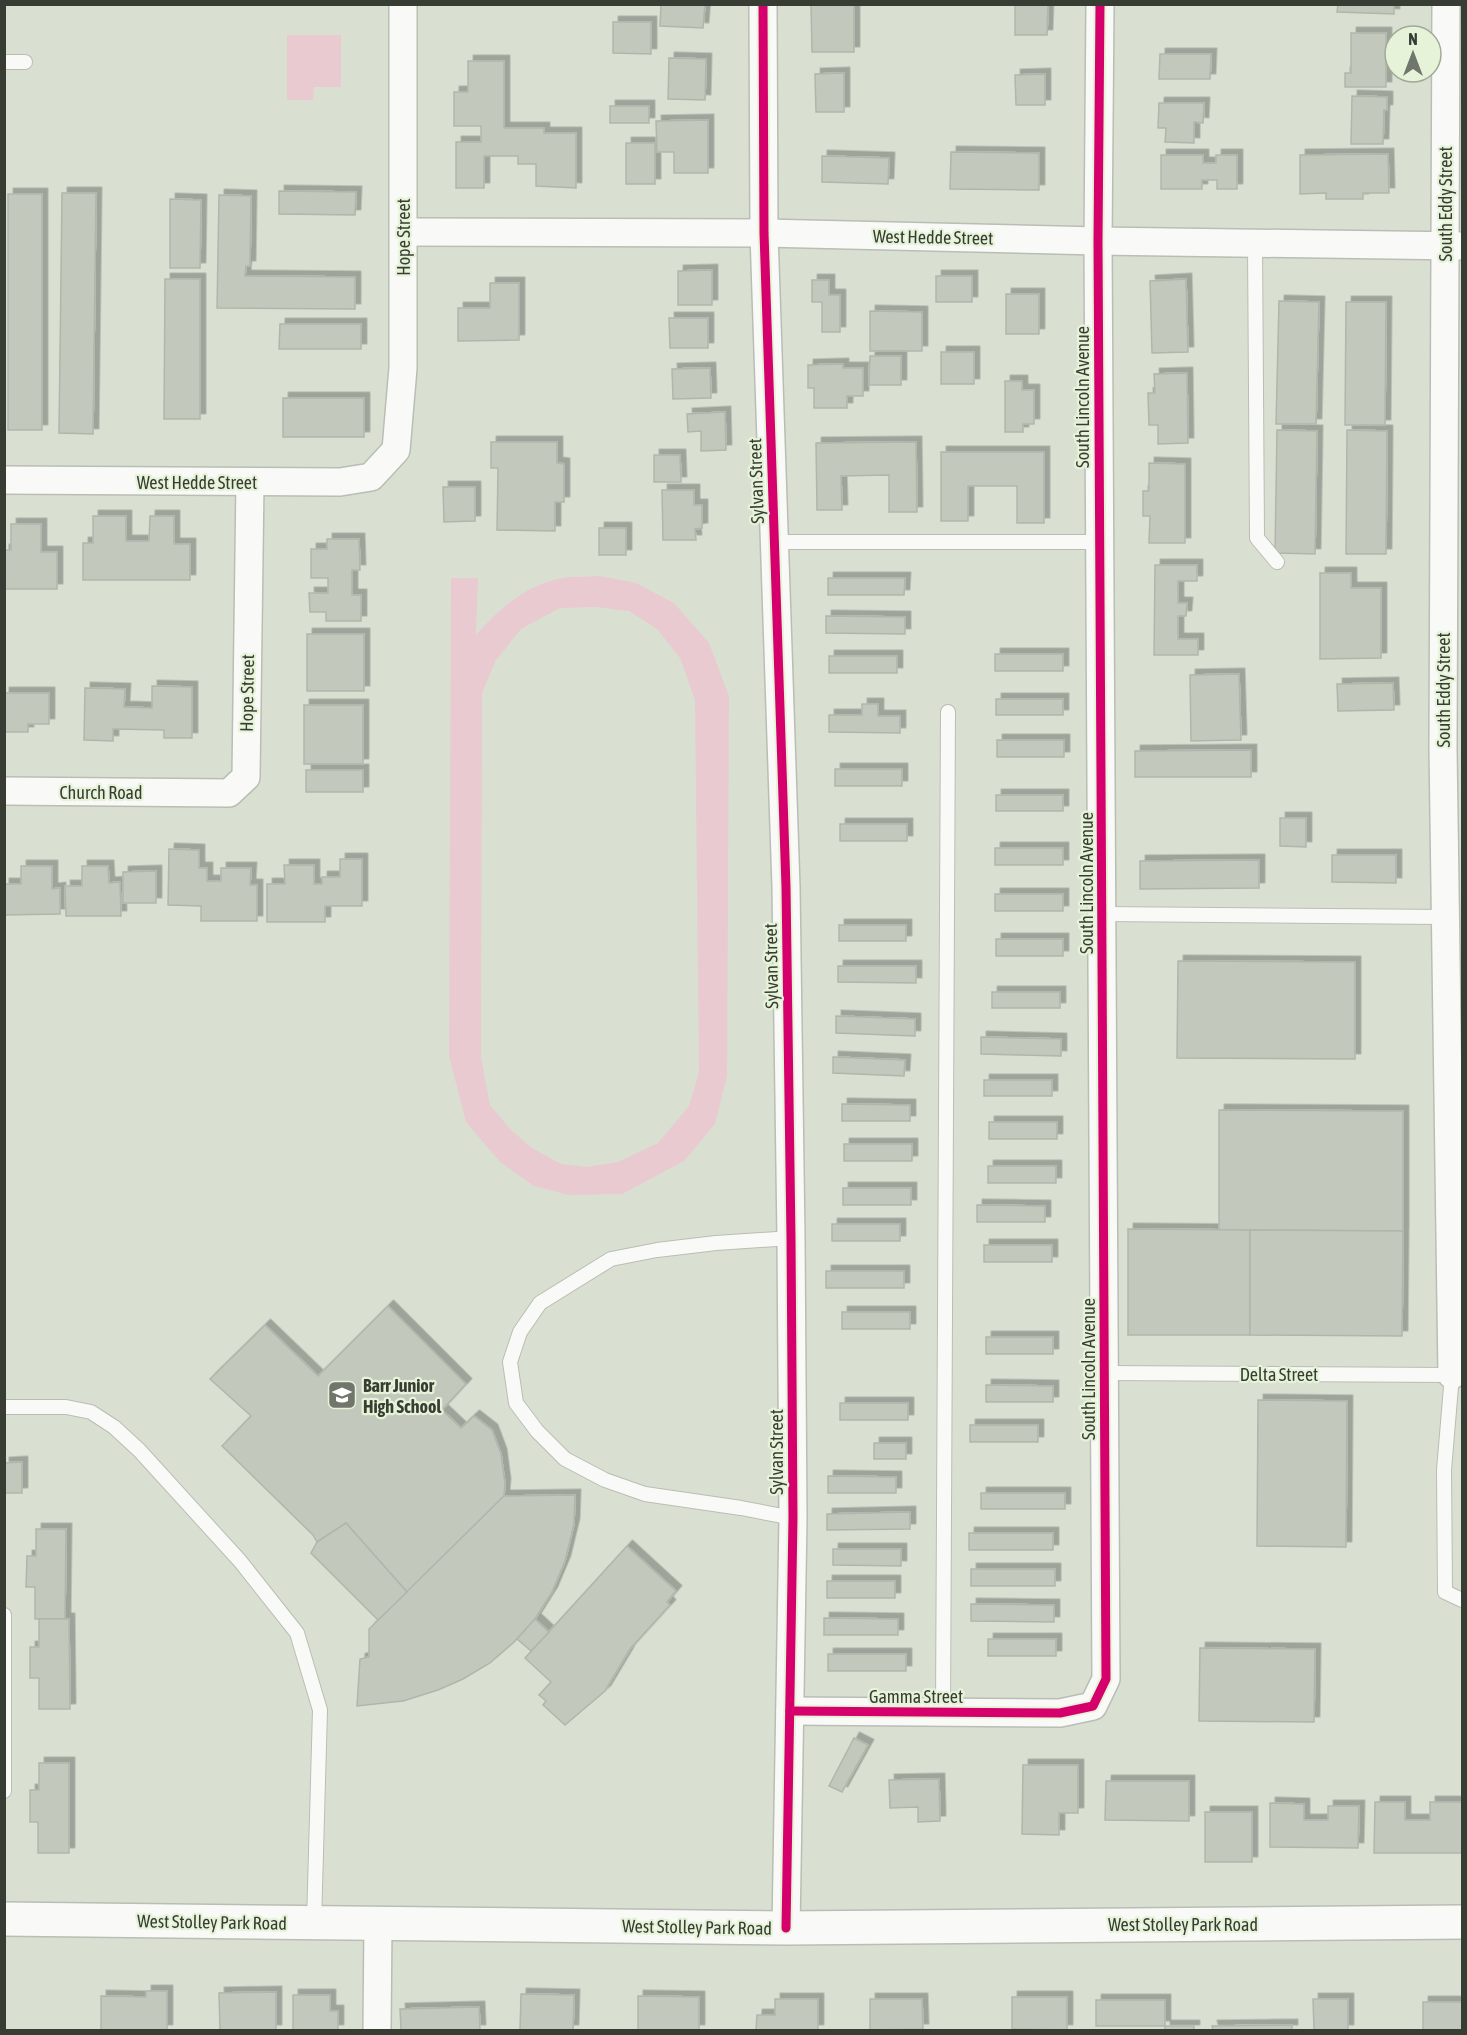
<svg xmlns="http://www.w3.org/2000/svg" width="1467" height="2035" viewBox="0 0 1467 2035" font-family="'Asap Condensed',sans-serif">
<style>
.green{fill:#e8cad0;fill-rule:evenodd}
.building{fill:#c2c8bc;stroke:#b1b6ac;stroke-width:1.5;filter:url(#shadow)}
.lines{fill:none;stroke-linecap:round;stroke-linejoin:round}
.lane-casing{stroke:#b8beb3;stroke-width:16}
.street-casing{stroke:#b8beb3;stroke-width:30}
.secondary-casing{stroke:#b8beb3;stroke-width:36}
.lane{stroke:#f9faf8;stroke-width:14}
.street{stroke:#f9faf8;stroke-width:27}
.secondary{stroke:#f9faf8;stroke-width:33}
.cycleway-casing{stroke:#e6f3d9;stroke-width:13}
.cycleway{stroke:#d6006c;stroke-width:9}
.labels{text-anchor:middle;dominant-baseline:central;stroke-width:4.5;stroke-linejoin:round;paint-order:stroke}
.street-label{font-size:18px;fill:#383d33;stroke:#e6f3d9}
.poi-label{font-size:18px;font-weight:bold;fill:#383d33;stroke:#e6f3d9;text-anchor:start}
</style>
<defs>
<filter id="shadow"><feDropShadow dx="5.5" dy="-5.5" stdDeviation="0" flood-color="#0004"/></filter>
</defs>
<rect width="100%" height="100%" fill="#d9e0d2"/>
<g class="green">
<path d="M287,35H341V87H314L313,100H287Z"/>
<path d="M600,576L636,583L674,603L709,643L729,696L727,1076L715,1124L684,1161L622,1194L569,1195L534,1186L500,1162L466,1122L449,1056L451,578H478L476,635C500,608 526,585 562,578C574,576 588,577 600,576ZM594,607L629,611L657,629L680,658L695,700L699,1072L689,1106L658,1143L618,1162L587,1167L561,1164L532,1148L510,1129L490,1105L481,1057L482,693L496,660L521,629L560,608Z"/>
</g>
<g class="building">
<path d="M661,4H705L703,28L660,26Z"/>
<path d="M1015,4H1048L1047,35H1015Z"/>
<path d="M1338,4H1394V14L1337,12Z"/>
<path d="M811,5H854V52H812Z"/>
<path d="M613,22H651V54L613,53Z"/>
<path d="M1351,33H1386V87H1345V73H1351Z"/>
<path d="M1160,54H1211L1210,79H1159Z"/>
<path d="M669,58L706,59L705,100L668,99Z"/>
<path d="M468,61H504V128H544V133H576V188L536,186V164H518V156H484V188H456V142H481V126H454V92H468Z"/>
<path d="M844,73V112H816L815,74Z"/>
<path d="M1045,74V105H1016L1015,75Z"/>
<path d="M1352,96L1387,97V110H1384L1383,144H1351Z"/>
<path d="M1159,103H1204L1203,123L1194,122V143L1165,142L1166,128H1158Z"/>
<rect x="610" y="106" width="39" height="17"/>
<path d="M708,120V173H674V152H657L656,121Z"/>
<rect x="626" y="143" width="29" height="41"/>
<path d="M951,152L1039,153V190L950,189Z"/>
<path d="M1388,154L1389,193H1363V199H1326V193L1300,194V155Z"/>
<path d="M1161,155H1203V163H1216V155H1237V189H1217V180H1202V189H1161Z"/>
<path d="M822,156L889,158L888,184L822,182Z"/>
<path d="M279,191L356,192L355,215L279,214Z"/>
<path d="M62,193H96L93,434L59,433Z"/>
<rect x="8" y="194" width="34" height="236"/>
<path d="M219,195L251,196L250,266H246L245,276L355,277V309L217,308Z"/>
<path d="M170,199L201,200L200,268H170Z"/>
<path d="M712,270V305H678V271Z"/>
<rect x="936" y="276" width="36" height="26"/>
<path d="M165,279H200V419H164Z"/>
<path d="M1186,279L1188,352L1152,353L1150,281Z"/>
<path d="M812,280H829V295H840V332H822V302H812Z"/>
<path d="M490,283H519V340L458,341V308H490Z"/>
<rect x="1006" y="294" width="33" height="40"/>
<path d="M1279,301L1319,302L1316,424H1276Z"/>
<path d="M1346,302H1386L1385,425H1345Z"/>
<path d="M870,311L922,312V351H870Z"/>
<path d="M669,318H708V348H670Z"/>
<path d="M280,324H361V349H279Z"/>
<rect x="941" y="352" width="33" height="32"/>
<path d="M870,356H901V385H869Z"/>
<path d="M843,364V368H863V396H847V408H814V388H808V365Z"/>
<path d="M710,368L711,398L673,399L672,369Z"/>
<path d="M1187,373L1188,443L1158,444V425H1149L1148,393H1155L1154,374Z"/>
<path d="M1005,381H1022V390H1034V424H1023V432H1005Z"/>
<rect x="283" y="398" width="81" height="39"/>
<path d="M725,412L726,450L701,451V431L688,432L687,414Z"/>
<path d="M1277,430L1317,431L1315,554L1275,553Z"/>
<path d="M1347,430L1387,431L1386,554H1346Z"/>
<path d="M491,442H557V463L564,464V502H555V531L497,530L498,468H491Z"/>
<path d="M916,442L917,512H889V475L841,476L842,510H817L816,443Z"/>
<path d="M941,452H1044V523H1017V486H968V521H941Z"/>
<path d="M654,455H680L681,482H654Z"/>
<path d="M1149,463L1185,464V543H1149L1150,516H1143V491H1149Z"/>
<path d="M443,487H475V521L444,522Z"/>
<path d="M662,490H694V505H702V528L695,529L696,540H663Z"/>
<path d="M93,516H126V541H149L150,516H174V544H190V580H83V543H93Z"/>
<path d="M11,524H41V552H57V589H4V550H11Z"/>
<rect x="599" y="528" width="27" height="27"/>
<path d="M327,539H359L360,570H352V595H361V621H326V612H310L309,593H328V578H311V549H327Z"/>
<path d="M1155,565H1197V581H1178V603H1187L1186,616H1178V639H1198V655H1154Z"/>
<path d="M1320,573H1351V588H1381V658L1320,659Z"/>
<path d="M828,578H905L904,595H828Z"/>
<path d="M826,616L905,617V634L826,633Z"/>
<rect x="307" y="634" width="57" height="57"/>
<rect x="995" y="654" width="68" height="17"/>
<rect x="829" y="656" width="68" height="17"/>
<path d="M1239,674L1241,740L1191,741L1190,675Z"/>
<path d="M1393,683L1394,710L1338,711L1337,684Z"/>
<path d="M152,686L192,687V738H164V730L113,729V741L84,740L85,688L125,689L124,707L152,708Z"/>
<path d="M4,693H49V724H28V732H4Z"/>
<rect x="996" y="699" width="67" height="16"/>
<path d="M862,704H878V716H900V733L829,732V715H862Z"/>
<rect x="304" y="705" width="59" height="59"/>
<rect x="997" y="740" width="67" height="17"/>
<path d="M1251,750V777H1135V751Z"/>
<rect x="835" y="769" width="67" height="17"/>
<rect x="306" y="770" width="57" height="22"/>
<rect x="996" y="795" width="67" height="16"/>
<path d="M1280,818H1306V847L1280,846Z"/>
<rect x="840" y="824" width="67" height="17"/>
<rect x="995" y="848" width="68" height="17"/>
<path d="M169,849L199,850V868H207V881H221V868H251L250,885H257V921H201V906L168,905Z"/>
<path d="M1332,855H1396V883L1332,882Z"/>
<path d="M340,859H362V906H325V922H267V884H285L284,865H314V884H322V877H340Z"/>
<path d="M1259,860V888L1140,889V861Z"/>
<path d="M21,866H52V889L60,888V914L4,915V884H21Z"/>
<path d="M82,866H108L109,883L120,882L121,916H66L65,886H82Z"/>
<path d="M156,871V903H123V872Z"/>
<rect x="995" y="894" width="68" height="17"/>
<rect x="839" y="925" width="67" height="16"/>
<rect x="996" y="939" width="67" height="17"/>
<path d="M1178,961L1355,962V1059L1177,1058Z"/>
<path d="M838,966H916V983L838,982Z"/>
<rect x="992" y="992" width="68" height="16"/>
<path d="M836,1016L915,1019V1036L836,1033Z"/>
<path d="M981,1037L1061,1039V1056L981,1054Z"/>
<path d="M833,1057L905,1060L904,1076L833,1073Z"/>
<rect x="984" y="1080" width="68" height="16"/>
<path d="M842,1104L910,1105V1121H842Z"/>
<path d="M1219,1110L1403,1111V1231L1219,1230Z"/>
<rect x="989" y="1122" width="68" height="17"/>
<rect x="844" y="1144" width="68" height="17"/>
<rect x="988" y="1166" width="68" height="17"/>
<rect x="843" y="1188" width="68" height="17"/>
<path d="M977,1205L1045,1206V1222H977Z"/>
<rect x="832" y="1224" width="68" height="17"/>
<path d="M1128,1229L1250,1230V1335H1128Z"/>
<path d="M1250,1230L1403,1231L1402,1336L1250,1335Z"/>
<rect x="984" y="1245" width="68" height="17"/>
<rect x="826" y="1271" width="78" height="17"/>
<path d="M388,1306L466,1384L442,1410L461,1428L474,1416L492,1430L501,1454L505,1484L504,1496L407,1592L346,1523L317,1542L313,1535L222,1446L251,1416L210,1379L265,1325L318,1376Z"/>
<rect x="842" y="1312" width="68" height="17"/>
<rect x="986" y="1337" width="67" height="17"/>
<path d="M986,1385L1053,1386V1402H986Z"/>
<path d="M1258,1400L1347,1401L1346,1547L1257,1546Z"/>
<rect x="840" y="1403" width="68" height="17"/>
<rect x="970" y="1425" width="68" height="17"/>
<rect x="874" y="1443" width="32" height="16"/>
<path d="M22,1462V1493H4V1463Z"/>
<path d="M828,1476L896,1477V1493H828Z"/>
<rect x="981" y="1493" width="84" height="16"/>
<path d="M575,1495L574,1524L565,1561L552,1592L535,1619L513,1643L490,1663L463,1679L438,1690L403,1701L357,1706L360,1659L369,1657V1629L504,1496Z"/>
<path d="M910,1512V1529L827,1530V1514Z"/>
<path d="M346,1523L407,1592L378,1620L311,1553L317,1542Z"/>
<path d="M36,1529H66L65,1619H35V1587H26L27,1556H36Z"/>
<rect x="969" y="1533" width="84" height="17"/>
<path d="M627,1546L676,1591L667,1602L670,1605L630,1649L605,1691L565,1725L543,1705L546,1701L539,1695L551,1682L525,1658Z"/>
<path d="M833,1549H901V1566L833,1565Z"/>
<rect x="971" y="1569" width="84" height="17"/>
<rect x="827" y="1581" width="68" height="17"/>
<path d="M971,1604L1054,1605V1622L971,1621Z"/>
<path d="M824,1618L898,1619V1635H824Z"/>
<path d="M39,1619H69L70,1709H39V1678H30V1647H39Z"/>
<path d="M535,1619L549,1632L531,1651L517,1639Z"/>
<rect x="988" y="1639" width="68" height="17"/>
<path d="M1200,1648L1315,1649L1314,1722L1199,1721Z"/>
<rect x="828" y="1654" width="78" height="17"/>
<path d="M854,1738L868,1745L842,1792L829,1786Z"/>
<path d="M39,1763H69V1853H38V1822H30V1790H39Z"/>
<path d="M1023,1765H1078V1813H1059V1835L1022,1834Z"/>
<path d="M939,1779L940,1821L918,1822V1807L890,1808L889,1780Z"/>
<path d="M1106,1781H1189V1821L1105,1820Z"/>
<path d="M1375,1802H1405V1820H1430V1802H1462V1853H1374Z"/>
<path d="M1270,1803L1304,1804V1820H1328V1806H1359L1358,1848L1270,1847Z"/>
<rect x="1205" y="1812" width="47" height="50"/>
<path d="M146,1991H167V2030H101V1996L146,1997Z"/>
<path d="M276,1992V2030H220L219,1993Z"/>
<path d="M521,1994L574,1995L573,2030H520Z"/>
<path d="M293,1995H330V2011H338V2030H293Z"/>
<path d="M638,1996L699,1997V2030H638Z"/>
<path d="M1012,1997H1067V2030L1012,2029Z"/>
<path d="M775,1999H818V2030H756L757,2015H775Z"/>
<path d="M870,1999H922L923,2029L870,2030Z"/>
<path d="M1313,1999H1348V2030H1314Z"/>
<rect x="1096" y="2000" width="69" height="26"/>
<rect x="1423" y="2002" width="39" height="28"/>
<path d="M479,2007L480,2030H401L400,2009Z"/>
<path d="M1292,2025V2030H1213L1212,2026Z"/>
<rect x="1165" y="2026" width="29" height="4"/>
</g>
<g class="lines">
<g class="lane-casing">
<g id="lane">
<path d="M4,62H25"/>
<path d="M1255,243L1257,538L1277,562"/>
<path d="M775,542H1100"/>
<path d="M1102,914L1444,917"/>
<path d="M791,1238L716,1243L657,1250L611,1259L540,1303L520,1332L510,1362L516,1403L537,1431L565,1459L605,1480L645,1494L741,1508L793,1518"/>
<path d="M1105,1373L1452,1375L1444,1470L1445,1592L1462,1600"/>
<path d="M4,1407H66L91,1412L114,1427L139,1450L240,1561L297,1633L320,1710L314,1923"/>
<path d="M4,1615V1791"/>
<path d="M943,1713L948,712"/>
</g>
</g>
<g class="street-casing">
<g id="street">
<path d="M763,4L764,233L786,887L791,1238L793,1518L786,1928"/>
<path d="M1446,4L1443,748L1452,1375"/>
<path d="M404,232L764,233L1098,241L1461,246"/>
<path d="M4,480L340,482L371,477L396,450L403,368V4"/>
<path d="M4,791L229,793L246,777L250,482"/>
<path d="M790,1711L1060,1713L1093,1706L1106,1679L1098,241L1100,4"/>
<path d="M377,2030L378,1924"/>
</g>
</g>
<g class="secondary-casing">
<path id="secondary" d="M4,1919L786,1928L1462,1922"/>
</g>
<use href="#lane" class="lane"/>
<use href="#street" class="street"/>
<use href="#secondary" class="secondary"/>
<g class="cycleway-casing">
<g id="cycleway">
<path d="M763,4L764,233L786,887L791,1238L793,1518L786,1928"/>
<path d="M790,1711L1060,1713L1093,1706L1106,1679L1098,241L1100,4"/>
</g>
</g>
<use href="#cycleway" class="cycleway"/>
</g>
<defs>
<g id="school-square" transform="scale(1.5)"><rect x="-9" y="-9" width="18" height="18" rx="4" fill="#70766b" stroke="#e6f3d9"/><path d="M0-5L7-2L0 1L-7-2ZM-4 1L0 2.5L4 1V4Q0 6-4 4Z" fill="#fff"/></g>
</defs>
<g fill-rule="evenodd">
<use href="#school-square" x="342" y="1395"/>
</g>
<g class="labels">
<g class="street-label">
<text transform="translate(1445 204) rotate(-90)">South Eddy Street</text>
<text transform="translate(403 237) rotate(-90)">Hope Street</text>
<text transform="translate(933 237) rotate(1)">West Hedde Street</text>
<text transform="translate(1082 397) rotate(-90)">South Lincoln Avenue</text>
<text transform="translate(756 481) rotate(-92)">Sylvan Street</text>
<text x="197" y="482">West Hedde Street</text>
<text transform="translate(1443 690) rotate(-90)">South Eddy Street</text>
<text transform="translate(247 693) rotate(-89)">Hope Street</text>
<text x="101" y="792">Church Road</text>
<text transform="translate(1086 883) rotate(-90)">South Lincoln Avenue</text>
<text transform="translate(771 966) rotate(-91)">Sylvan Street</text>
<text transform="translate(1088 1369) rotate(-90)">South Lincoln Avenue</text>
<text x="1279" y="1374">Delta Street</text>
<text transform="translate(776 1452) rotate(-90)">Sylvan Street</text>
<text x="916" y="1696">Gamma Street</text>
<text transform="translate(212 1922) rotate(1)">West Stolley Park Road</text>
<text x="1183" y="1924">West Stolley Park Road</text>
<text transform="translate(697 1927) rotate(1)">West Stolley Park Road</text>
</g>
<g class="poi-label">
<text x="363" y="1385">Barr Junior<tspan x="363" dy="21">High School</tspan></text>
</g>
</g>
<rect width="1467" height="2035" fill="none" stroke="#383d33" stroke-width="12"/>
<g transform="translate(1413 54)"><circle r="28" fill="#e6f3d9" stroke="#a0aa97" stroke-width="1.5"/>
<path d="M0-4.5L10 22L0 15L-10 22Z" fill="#70766b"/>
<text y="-9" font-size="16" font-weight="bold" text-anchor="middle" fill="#383d33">N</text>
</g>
</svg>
